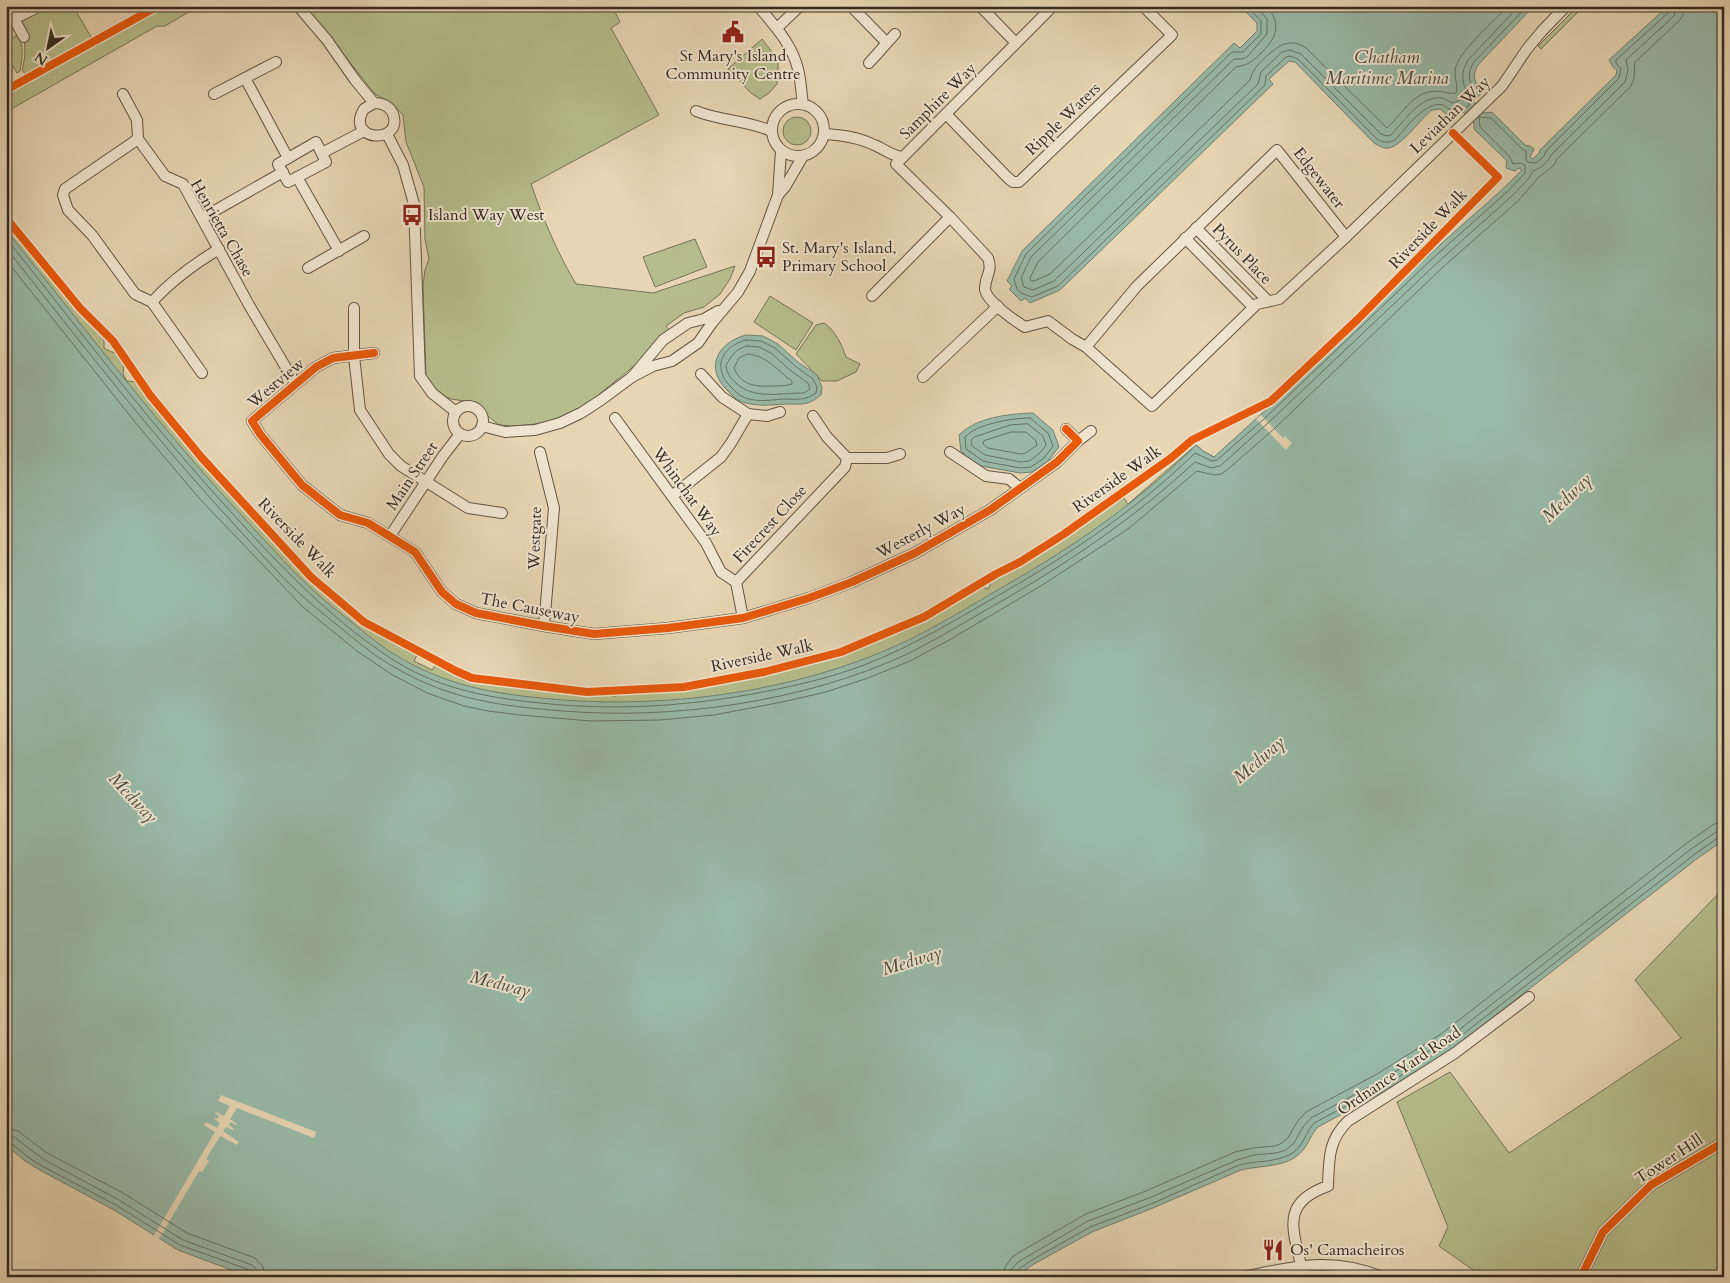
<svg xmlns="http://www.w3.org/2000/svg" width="1730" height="1283" viewBox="0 0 1730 1283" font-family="Cardo,serif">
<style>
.green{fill:#b6bd8c;stroke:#757457}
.water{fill:#98b9a7;stroke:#708072}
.pier{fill:#e7d5b3}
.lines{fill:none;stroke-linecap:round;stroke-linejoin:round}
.shore{stroke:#667264;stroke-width:1}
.minor-casing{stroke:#615546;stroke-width:12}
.minor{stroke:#efe4ce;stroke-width:10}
.cycleway-casing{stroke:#efe4ce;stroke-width:11}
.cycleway{stroke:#e8590c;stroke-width:8}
.labels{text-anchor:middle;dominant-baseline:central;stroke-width:4;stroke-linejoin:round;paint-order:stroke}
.poi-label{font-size:16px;fill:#342a22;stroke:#efe4ce;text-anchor:start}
.street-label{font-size:16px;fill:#342a22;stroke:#efe4ce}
.water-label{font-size:18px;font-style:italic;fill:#4d4e43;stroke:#efe4ce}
</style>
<rect width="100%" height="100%" fill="#e7d5b3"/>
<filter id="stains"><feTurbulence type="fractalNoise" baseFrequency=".004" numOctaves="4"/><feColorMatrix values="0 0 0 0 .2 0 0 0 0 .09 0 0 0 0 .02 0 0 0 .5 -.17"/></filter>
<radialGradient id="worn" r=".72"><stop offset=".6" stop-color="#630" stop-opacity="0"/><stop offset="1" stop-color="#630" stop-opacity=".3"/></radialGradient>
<g class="green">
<path d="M39,6H73L94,42L158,6H199L165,26H157L6,112V93L80,50L78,48L27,76L22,70C27,53 25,39 20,23L41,10Z"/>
<path d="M305,6H612L620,22L611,28L659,115L531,184C543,219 557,252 576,284L653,293L735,266L730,279L720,294L704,307L684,313L666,326L670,331L656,340L640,361L580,410L545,423L515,426L499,425L488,416L480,407L472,402L451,399L441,395L432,386L426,376L423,286L425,270L429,259L425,239L424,187L406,142L403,115L393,104L375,94Z"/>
<path d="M1578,6H1584L1541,49L1538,46Z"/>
<path d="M17,35C25,44 22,60 20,71L17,73L6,55V42Z"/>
<path d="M762,39L778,60V74L777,84L769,93L760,99L751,93L728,69Z"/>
<circle cx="797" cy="131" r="14"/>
<path d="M6,221L85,318L104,338V348C111,353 118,352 124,359L123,374L127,381L137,382L215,478L304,574L366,626L418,653L414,661L432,670L437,663L463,680L578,694L610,693L612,696H616L620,691L678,690L761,677L805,666L844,654L906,630L933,616L980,586L988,589L990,585L991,580L1026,562L1124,498L1128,504L1196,445L1203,451L1214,457L845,711L440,714L6,295Z"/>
<path d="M695,239L707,267L655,287L643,257Z"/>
<path d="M770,296L813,323L796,350L754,322Z"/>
<path d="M824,323C835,330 842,345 846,357L860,364L856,372L837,381H822L796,354L816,325Z"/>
<path d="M1724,888V1277H1483L1439,1246L1448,1227L1397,1102L1450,1072L1509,1153L1681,1038L1635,980Z"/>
<path d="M1323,1272L1339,1277H1299Z"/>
</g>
<g class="water">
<path d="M1240,6H1534L1478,65C1471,77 1475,82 1483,92L1473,101L1484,113L1492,112L1525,145L1530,146L1534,149L1530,157L1533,159L1540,152L1539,151L1616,75L1617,70L1613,67L1609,60L1668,6H1724V840L1698,858L1452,1049L1386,1090L1318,1127C1311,1134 1309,1143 1303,1150C1289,1168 1261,1165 1241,1170L1153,1208L1092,1232L1034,1264L1024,1271L1020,1277H250L178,1250L114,1210L38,1169L25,1161L6,1145V230C87,331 165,434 254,529C274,550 293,572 315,592C327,603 341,614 354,624C369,637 385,649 402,659C455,689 503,695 563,700C674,708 798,691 900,644C937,627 973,604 1008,584C1076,545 1141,500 1196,445L1203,451L1214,457C1287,392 1356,324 1427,257C1458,227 1492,201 1522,170L1519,168L1515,171L1506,168L1507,161L1474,129V123L1462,111L1453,120L1440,109L1432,110C1420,119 1403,145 1389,148C1384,149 1379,146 1374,143L1295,62L1289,61L1269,79L1273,84L1060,290L1030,303L1025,298L1021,301L1009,289L1012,286L1007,281L1022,251L1234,43L1240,48L1257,31V23Z"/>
<path d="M746,335L763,336L778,344L798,362L817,375L822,387L821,395C808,406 802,404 786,404C769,405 755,407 740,401C735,399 732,395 728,391C704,368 717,343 746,335Z"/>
<path d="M1033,413L1053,430L1059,447L1048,461L1032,472L1020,473L981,466L967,457L961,451L959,435C977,417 1008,414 1033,413Z"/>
</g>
<g class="pier">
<path d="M1261,415L1283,438L1285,436L1292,443L1286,450L1256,419Z"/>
<path d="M221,1095L316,1132L314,1138L237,1108L230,1119L237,1124L236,1125L230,1122L229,1125L234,1129L233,1130L226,1127L223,1131L239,1142L237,1145L220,1136L206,1159L209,1161L202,1172L199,1171L159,1239H156L153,1237L215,1132L204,1125L206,1122L217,1128L220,1123L213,1118L217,1119L219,1116L215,1113L216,1112L224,1116L230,1106L218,1101Z"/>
</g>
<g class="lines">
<g class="shore">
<path d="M1247,6L1261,21V34L1243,52H1232L1026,254L1014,279L1017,289L1021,293L1032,297L1058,286L1265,85L1266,76L1286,57L1290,56L1298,59L1377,139C1384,143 1388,143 1395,140C1405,129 1426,100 1443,105C1446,106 1450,110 1453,112L1460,107H1469V98L1475,91C1468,80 1467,73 1474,62L1527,6"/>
<path d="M1256,6L1267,19V34L1247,57L1242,59H1234L1031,257L1021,278L1024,287L1033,290L1054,281L1258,84L1261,72L1282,52L1290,50L1301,54L1381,134L1387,136L1391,135C1404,121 1421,95 1442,98C1446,99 1449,102 1453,103L1462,99L1466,90C1461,79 1462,70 1468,60L1519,6"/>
<path d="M1266,6C1282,23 1277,37 1263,51C1254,61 1248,65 1236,67L1038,262L1030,278L1031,281H1034L1050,274L1250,80C1253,69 1259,63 1268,55C1280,44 1291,38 1306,48L1387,128C1399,117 1412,95 1429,92C1439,89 1450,95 1456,93C1459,87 1453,76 1456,66C1461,50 1495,20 1508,6"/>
<path d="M6,238C83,335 158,434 243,525C289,575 337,624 395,661C446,693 503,700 562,705C629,710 693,705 758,693C794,686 830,678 864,665C914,646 960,617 1006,591C1073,552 1139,508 1195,453L1212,461L1217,460L1264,419L1433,258L1508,191L1525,173V165L1520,163L1513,164L1510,157L1480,127L1479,117L1491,118L1522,149L1526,151V158L1527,162L1536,163L1544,156L1546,151L1619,78L1621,69L1616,63V60L1669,12L1671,6"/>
<path d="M6,248C83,345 158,443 243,534C264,557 285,581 309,602C322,613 335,623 348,634C363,646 379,659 396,668C451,700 501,706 563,711C674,720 803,702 905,655C940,638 973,617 1007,598C1074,559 1138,515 1195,462L1211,468L1220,466L1268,423L1437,263L1513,195L1529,178L1533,171C1541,168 1548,162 1552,154L1625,82L1628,70L1626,60L1674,16L1677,6"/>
<path d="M6,260L139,427L199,498L303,607L357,651L391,674L427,693L464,706L488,711L520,715L591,721L660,720L714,715L782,702L826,692L868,678L910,661L951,639L1044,584L1128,529L1197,471L1214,475L1221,474L1227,470L1274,429L1442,268L1518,201L1539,177L1553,166L1558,158L1631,86L1634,78L1635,62L1679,21L1683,15L1685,6"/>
<path d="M746,340L761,341L775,348L795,366L813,379L817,387L816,393C805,401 797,399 783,399C769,400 754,403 741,396C738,394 735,391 732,388C712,369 720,347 746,340Z"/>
<path d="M747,346L759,347L771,353L791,371L808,383L810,389L804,393C780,393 754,400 736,383C730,378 727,373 726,366C731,355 736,349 747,346Z"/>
<path d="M748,354C767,355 777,371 792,381V384C786,386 778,386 772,386C755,387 741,385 734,368L739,358Z"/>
<path d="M1030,418L1048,433L1053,446L1044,458L1031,467L1020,468L983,461L966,449L965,437C976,424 1013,418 1030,418Z"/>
<path d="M1028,424L1043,436L1046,445L1040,453L1029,461L1021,462L985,455L972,446L971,440L974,437L1010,425Z"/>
<path d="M1011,432H1026L1036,441L1037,445L1026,453L1021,454L988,448L983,444L984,441Z"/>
<path d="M6,1128L18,1131L47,1153L123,1193L187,1233L255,1258L263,1267L265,1277"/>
<path d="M6,1136L14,1137L43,1159L119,1200L183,1240L252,1265L257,1270L258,1277"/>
<path d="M6,1142L11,1143L28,1157L40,1165L116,1205L180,1245L247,1269L251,1272V1277"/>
<path d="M1003,1277L1005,1267L1013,1256L1086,1214L1146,1191L1235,1152L1253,1148L1275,1146L1282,1143L1288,1138L1297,1122L1306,1112L1377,1074L1441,1034L1687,843L1714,824L1724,822"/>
<path d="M1010,1277L1011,1270L1018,1262L1088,1221L1149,1198L1237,1160L1254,1155L1276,1153L1286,1150L1294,1143L1303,1127L1311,1118L1380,1081L1446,1040L1691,849L1716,832L1724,830"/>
<path d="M1017,1277L1020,1268L1032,1260L1090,1227L1151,1204L1239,1165C1258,1160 1287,1163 1299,1147C1305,1139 1308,1130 1314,1123L1384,1086L1449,1045L1695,854L1719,837L1724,836"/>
</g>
<g class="minor-casing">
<g id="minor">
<path d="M298,6L327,40L355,80L374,103C382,103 390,106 393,114C404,145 344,142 364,109L374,103"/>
<path d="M758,6C774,25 792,44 798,69C801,80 801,92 803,104"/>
<path d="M851,6L886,42"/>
<path d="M980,6L1016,43"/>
<path d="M6,7L14,19L40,6"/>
<path d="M14,19L24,37"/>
<path d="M777,28L800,6"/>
<path d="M869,63L895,34"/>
<path d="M245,78L288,158"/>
<path d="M123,94L137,120L138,139L165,176L183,184L249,305L295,383"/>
<path d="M214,94L276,62"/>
<circle cx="798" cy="130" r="26"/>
<path d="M696,111C720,121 747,120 771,131"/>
<path d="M946,114L1008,178L1013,182H1019L1172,35L1143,6"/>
<path d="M387,134L403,165L414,204L420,376L432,393L456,412"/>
<path d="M824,134C842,135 858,137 874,145C885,149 891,156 903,157L1053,6"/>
<path d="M138,139L65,189L63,195L68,210L92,235L135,294L152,302L202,373"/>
<path d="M316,142L326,162L288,182L278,164Z"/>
<path d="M322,153L364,131"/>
<path d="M903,157L896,164L950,217L988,258C993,272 985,276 985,289C986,301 1015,321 1025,327L1048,321L1072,339L1086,347L1152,406L1257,304L1279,299L1346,237L1277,150L1137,286L1086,347"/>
<path d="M297,177L339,251"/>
<path d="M778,195L785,187L803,156"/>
<path d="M202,218L283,172"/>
<path d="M1196,228L1268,301"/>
<path d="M1346,237L1502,86L1527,49L1542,31L1566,6"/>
<path d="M1185,238L1253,307"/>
<path d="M308,268L364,236"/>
<path d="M872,296L950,217"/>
<path d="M152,302C172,280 194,264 219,249"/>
<path d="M354,308V356L360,410L389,454L401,466L468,508L502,513"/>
<path d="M374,353L333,358L316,367L252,421L260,434L302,485L340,515L368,523L415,552L442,592L456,604L476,613L544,626L594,634L668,628L743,618L809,598L852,582L915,553L990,510L1057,462L1078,441L1066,429"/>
<path d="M701,374L722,397L748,414"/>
<path d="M632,377L653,366L672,361L698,343L712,323L738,292L750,271L778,195L781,151"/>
<path d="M923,377L998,306"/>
<circle cx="468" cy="421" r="15"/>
<path d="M813,416L827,437L847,458"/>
<path d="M615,418L706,543L721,572L736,582"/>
<path d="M482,426L505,432L535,430L560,423L581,413L601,400L632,377L663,340L688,323L704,319L718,311"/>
<path d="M1078,441L1091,431"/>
<path d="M540,452L554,508L544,626"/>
<path d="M950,452L986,476L1009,479L1020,488"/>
<path d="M672,496L721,457L731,443L748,414L767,416L780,412"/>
<path d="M390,536L443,456L460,434"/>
<path d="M743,618L736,582L845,467L847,458H887L900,454"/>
<path d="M1301,1265C1292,1227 1282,1202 1328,1186C1329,1160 1328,1140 1348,1121L1455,1053L1529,997"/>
<path d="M1243,1277C1293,1267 1332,1256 1382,1277"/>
<path d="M1581,1277L1603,1232L1651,1185L1724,1142"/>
</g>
</g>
<use href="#minor" class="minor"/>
<g class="cycleway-casing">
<g id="cycleway">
<path d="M6,90L158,6"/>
<path d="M6,218L80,308L113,341L150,395L202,458L311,577L364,622L456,671L472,678L587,692L684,687L764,672L841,652L924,617L996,574L1020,562L1064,534L1171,458L1192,440L1271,401L1357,320L1498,177L1453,133"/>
<path d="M374,353L333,358L316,367L252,421L260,434L302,485L340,515L368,523L415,552L442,592L456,604L476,613L544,626L594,634L668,628L743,618L809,598L852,582L915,553L990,510L1057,462L1078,441L1066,429"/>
<path d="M1581,1277L1603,1232L1651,1185L1724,1142"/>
</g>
</g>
<use href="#cycleway" class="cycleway"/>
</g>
<defs>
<g id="civic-bare" transform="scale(1.725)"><path d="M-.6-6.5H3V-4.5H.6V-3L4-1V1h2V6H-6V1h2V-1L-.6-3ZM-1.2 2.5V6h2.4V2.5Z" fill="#8f2418" stroke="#efe4ce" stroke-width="2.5" paint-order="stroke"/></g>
<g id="bus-bare" transform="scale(1.725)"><path d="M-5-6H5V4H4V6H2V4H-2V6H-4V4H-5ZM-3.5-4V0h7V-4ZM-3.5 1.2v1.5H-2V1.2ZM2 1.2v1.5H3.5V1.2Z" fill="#8f2418" stroke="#efe4ce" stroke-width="2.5" paint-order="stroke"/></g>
<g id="restaurant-bare" transform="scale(1.725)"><path d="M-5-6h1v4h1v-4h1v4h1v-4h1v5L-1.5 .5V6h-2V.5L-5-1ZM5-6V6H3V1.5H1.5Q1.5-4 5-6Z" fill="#8f2418" stroke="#efe4ce" stroke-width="2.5" paint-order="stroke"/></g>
</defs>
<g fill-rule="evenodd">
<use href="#civic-bare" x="733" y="32"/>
<use href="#bus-bare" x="412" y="215"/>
<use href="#bus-bare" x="766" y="257"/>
<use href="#restaurant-bare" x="1273" y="1250"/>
</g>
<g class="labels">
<g class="poi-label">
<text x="733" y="56" text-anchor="middle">St Mary's Island<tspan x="733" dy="18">Community Centre</tspan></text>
<text x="428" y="215">Island Way West</text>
<text x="782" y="248">St. Mary's Island,<tspan x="782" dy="18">Primary School</tspan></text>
<text x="1290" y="1250">Os' Camacheiros</text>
</g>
<g class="street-label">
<text transform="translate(938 101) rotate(-45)">Samphire Way</text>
<text transform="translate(1450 115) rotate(-44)">Leviathan Way</text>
<text transform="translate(1063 119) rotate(-44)">Ripple Waters</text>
<text transform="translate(1319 178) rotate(52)">Edgewater</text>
<text transform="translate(222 228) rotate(60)">Henrietta Chase</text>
<text transform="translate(1428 229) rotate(-46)">Riverside Walk</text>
<text transform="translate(1242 254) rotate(46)">Pyrus Place</text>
<text transform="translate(276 383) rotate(-40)">Westview</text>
<text transform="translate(412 476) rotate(-56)">Main Street</text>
<text transform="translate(1117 479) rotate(-35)">Riverside Walk</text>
<text transform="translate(687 492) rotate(54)">Whinchat Way</text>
<text transform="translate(770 524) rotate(-47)">Firecrest Close</text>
<text transform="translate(921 531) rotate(-28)">Westerly Way</text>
<text transform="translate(297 538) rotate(46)">Riverside Walk</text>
<text transform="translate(535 538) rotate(-88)">Westgate</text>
<text transform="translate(530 608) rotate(11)">The Causeway</text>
<text transform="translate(762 656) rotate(-12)">Riverside Walk</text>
<text transform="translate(1399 1071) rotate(-34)">Ordnance Yard Road</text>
<text transform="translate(1669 1159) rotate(-33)">Tower Hill</text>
</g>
<g class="water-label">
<text x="1387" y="57">Chatham<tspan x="1387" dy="21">Maritime Marina</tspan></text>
<text transform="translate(1567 498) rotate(-44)">Medway</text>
<text transform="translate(1259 760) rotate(-41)">Medway</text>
<text transform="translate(133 798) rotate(47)">Medway</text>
<text transform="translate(912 961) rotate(-17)">Medway</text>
<text transform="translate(500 984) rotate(14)">Medway</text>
</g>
</g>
<rect width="1730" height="1283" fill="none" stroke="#e7d5b3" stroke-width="25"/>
<rect x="8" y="8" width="1715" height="1268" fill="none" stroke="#342a22" stroke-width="2.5"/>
<rect x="12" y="12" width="1705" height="1258" fill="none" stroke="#342a22"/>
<g transform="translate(48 48) rotate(213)" stroke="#efe4ce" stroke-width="4" paint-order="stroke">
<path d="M0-4L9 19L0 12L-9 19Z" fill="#342a22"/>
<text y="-8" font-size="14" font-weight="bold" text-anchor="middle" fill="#342a22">N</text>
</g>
<rect width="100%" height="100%" filter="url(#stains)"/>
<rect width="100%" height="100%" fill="url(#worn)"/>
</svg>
